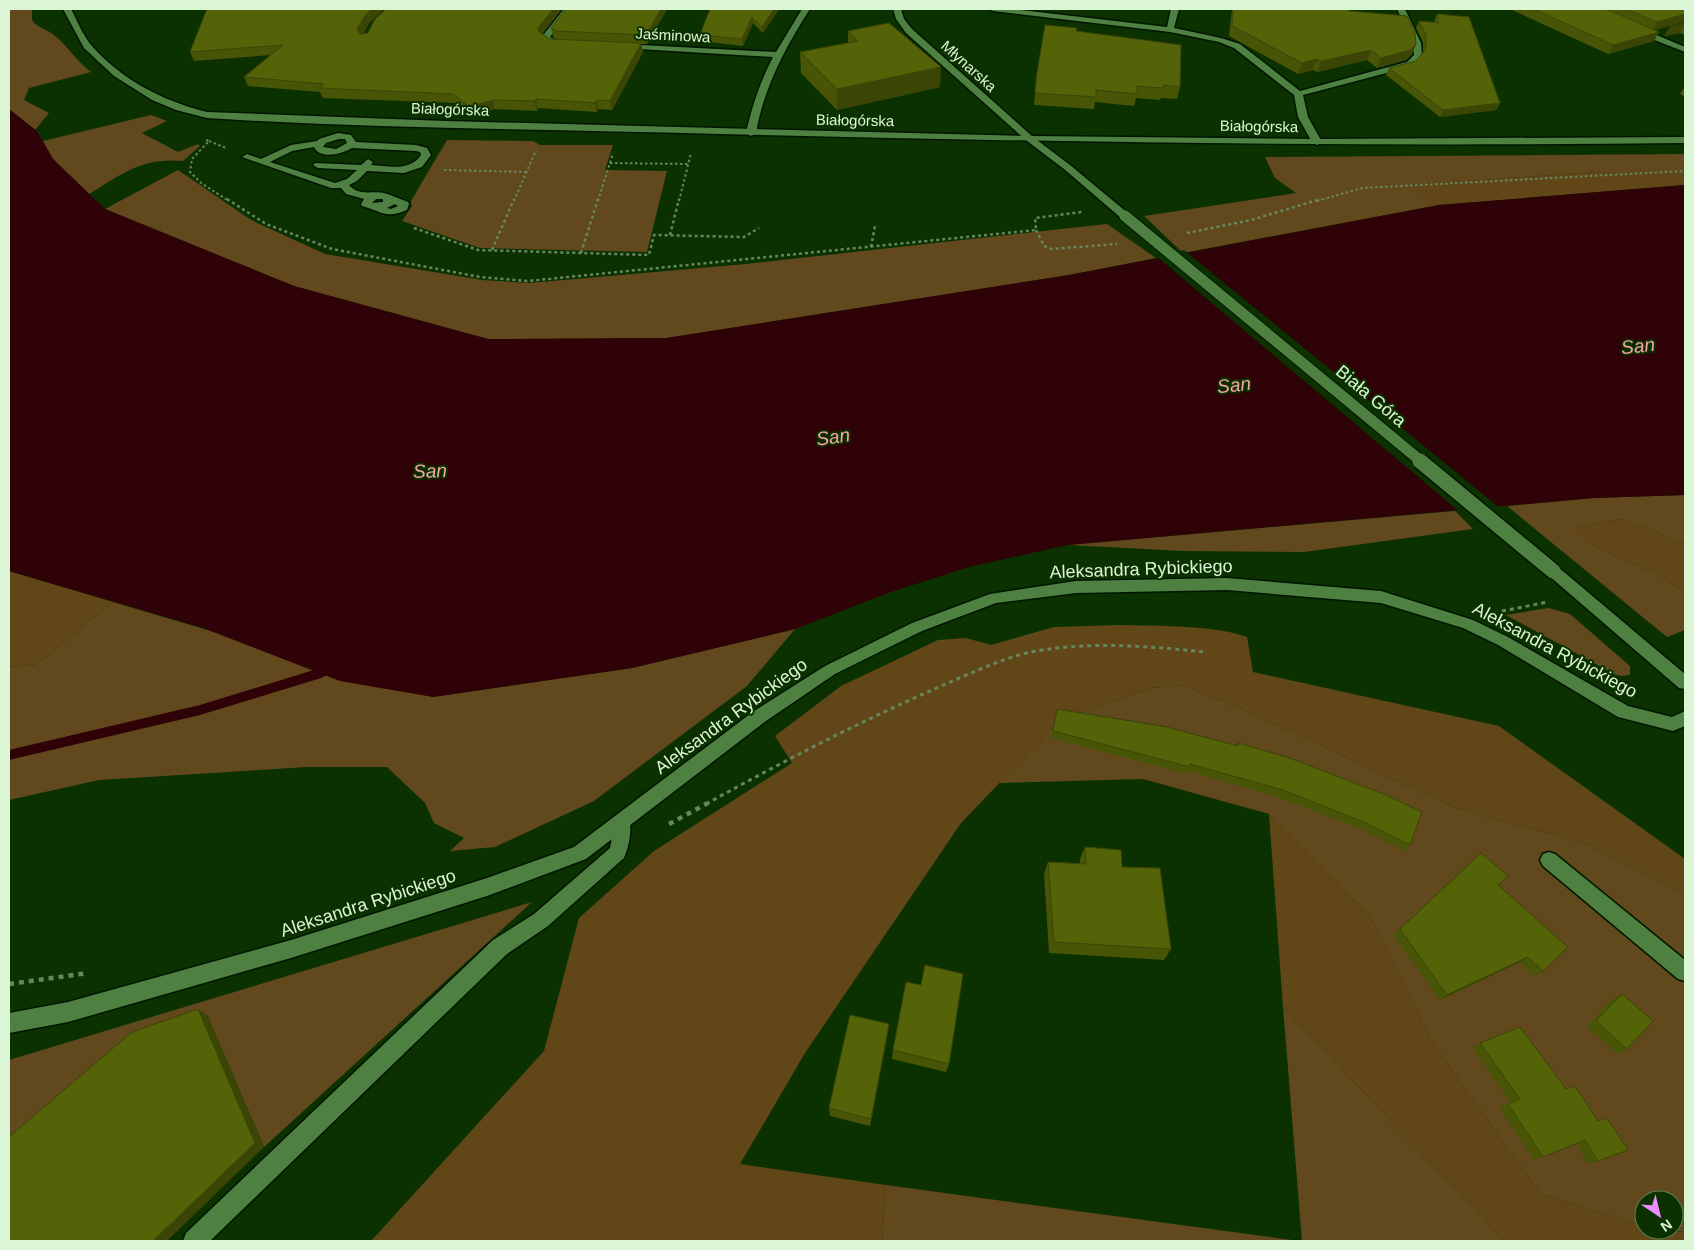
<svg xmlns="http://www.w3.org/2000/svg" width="1694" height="1250" viewBox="0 0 1694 1250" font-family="Arial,sans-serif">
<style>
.green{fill:#61491d}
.forest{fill:#614717}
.water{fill:#2f0207}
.pier{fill:#0c3101}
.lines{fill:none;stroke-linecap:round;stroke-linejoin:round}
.stream{fill:#2f0207;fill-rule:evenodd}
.service-casing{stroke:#011600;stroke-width:3}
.minor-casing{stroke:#011600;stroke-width:3}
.tertiary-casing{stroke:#011600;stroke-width:3}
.path-far3{stroke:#66875d;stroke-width:2;stroke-dasharray:2.5 2.5;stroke-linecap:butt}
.path-far2{stroke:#66875d;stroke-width:2.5;stroke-dasharray:3 3;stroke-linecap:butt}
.path-far1{stroke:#66875d;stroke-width:3;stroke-dasharray:4 4;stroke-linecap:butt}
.path{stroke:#66875d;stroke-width:4.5;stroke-dasharray:5 5;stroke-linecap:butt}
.service{fill:#4e8041;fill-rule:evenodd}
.minor{fill:#4e8041;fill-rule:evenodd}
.tertiary{fill:#4e8041;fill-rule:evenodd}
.minor-bridge-far1-casing{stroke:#011600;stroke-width:13;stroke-linecap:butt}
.minor-bridge-casing{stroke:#011600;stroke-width:18;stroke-linecap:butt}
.minor-bridge-far1{stroke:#4e8041;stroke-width:11}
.minor-bridge{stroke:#4e8041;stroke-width:15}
.wall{fill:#485507}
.shaded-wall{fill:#3b4506}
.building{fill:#546308;stroke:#3b4506}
.labels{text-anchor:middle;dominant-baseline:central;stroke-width:4;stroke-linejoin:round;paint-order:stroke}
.far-street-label{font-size:15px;fill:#dbf6d4;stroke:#0c3101}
.street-label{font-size:18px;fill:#dbf6d4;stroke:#0c3101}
.water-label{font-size:19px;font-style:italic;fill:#f6a5a5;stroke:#0c3101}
</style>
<rect width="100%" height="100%" fill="#0c3101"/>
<g class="green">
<path d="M9,9H32V20C38,28 44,28 51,33C65,42 76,61 91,72L29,88L24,100L49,113L35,130L9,109Z"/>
<path d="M151,115L167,121L142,133L178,152L198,144L200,146L183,161C142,157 122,174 89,194L53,159L43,141Z"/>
<path d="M447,140L533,141L540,145H613L605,170L667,171L647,252L480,248L402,221L412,206L411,201Z"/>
<path d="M1685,154V172H1595L1410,185L1439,205L1183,253L1144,216L1296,193L1275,178L1265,157Z"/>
<path d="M178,170L251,220L325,254L482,280L530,283L746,264L1107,224L1156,258L1069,275L666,338L488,339L294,286L105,209Z"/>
<path d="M1685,495V544L1622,519L1574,528L1596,547L1662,576L1685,594V630L1667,637L1507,506L1594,498Z"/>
<path d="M1455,511L1473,529L1304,552L1183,551L1068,545Z"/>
<path d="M113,602L433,697L632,668L795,629L747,686L594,801L495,847L450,851L464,838L434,823L425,803L387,767H307L99,780L9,800V667L37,664Z"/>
<path d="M1548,608L1570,614L1630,666V675L1622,676L1616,675L1506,615Z"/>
<path d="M1184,685L1254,714L1453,807L1587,844L1685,893V1232L1669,1230H1674V1200H1644V1226L1540,1194L1433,1044L1370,916L1269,814L1143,779L999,783L1059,721L1150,688Z"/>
<path d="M532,902L264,1147L207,1015L9,1158V1060Z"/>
<path d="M1283,1007L1505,1241H1302Z"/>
<path d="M886,1185L1299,1241H882Z"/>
</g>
<g class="forest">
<path d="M1595,172H1685V185L1439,205L1409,185Z"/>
<path d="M1622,519L1685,544V594L1662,576L1596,547L1573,528Z"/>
<path d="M9,571L113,602L37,664L9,667Z"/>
<path d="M1120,625C1156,626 1215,625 1247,637L1253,672L1499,726L1685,859V893L1587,844L1453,807L1254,714L1184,685L1150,688L1059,721L961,823L805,1053L740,1164L886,1185L882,1241H371L544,1051L579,918L654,851L792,763L775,736L841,686L938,640L966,638L991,645L1054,627Z"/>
<path d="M1269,814L1370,916L1433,1044L1540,1194L1644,1226V1230L1685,1232V1241H1505L1283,1007Z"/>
</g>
<path class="water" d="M9,109L37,131L53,159L105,209L294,286L488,339L666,338L1069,275L1439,205L1685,185V495L1594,498L1068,545L969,567L891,592L795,629L632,668L433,697L340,681L203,628L9,571Z"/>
<path class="pier" d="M1184,250L1501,509L1461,513L1156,256Z"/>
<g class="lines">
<path class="stream" d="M329,658L333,660L335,663L325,676L321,678L200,715L9,760V750L200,705L317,669L325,660Z"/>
<g class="service-casing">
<g id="service">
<path d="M338,133L351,135L356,142L416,145L427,148L431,155L422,167L404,173L367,171L357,181L349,185C360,197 372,190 384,193C392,195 399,199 408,202L409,204L407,210C385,219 383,212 362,206L361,204L364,199L346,194L341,188H331L242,157L247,154L261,159L291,145L317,141L319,139ZM339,139H345L347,143L336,149L323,147L326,143ZM314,147C320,160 342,154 352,148L416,151L420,152L421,155C409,172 389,166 371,165L373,162L368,159L361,165L315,163L313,165L318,168L357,170L347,179L335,183L270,162L292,151ZM376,199H383V202L372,203ZM395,204L398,206L391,209L387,208Z"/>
<path d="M622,814L628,816C633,827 629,847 624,858L548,926L507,954L210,1241H183L186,1233L493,940L534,914L610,848L616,816Z"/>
<path d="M1549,852L1555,854L1685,960V981L1678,979L1543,866L1540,860L1543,854Z"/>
</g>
</g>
<g class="minor-casing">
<g id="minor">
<path d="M564,9H572L550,37L566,44C558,50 548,44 541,38Z"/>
<path d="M802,9H810C785,48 764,87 756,133L751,136L746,133C752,106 760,82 773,57L622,48L618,46L622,44L776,52Z"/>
<path d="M893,9H901L904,19L912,29L1033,137L1070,165L1129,214V218H1121L1064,169L1027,141L906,33L896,19Z"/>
<path d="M989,9H1011L1167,27L1171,9H1179L1174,28L1221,38L1240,44L1300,91L1407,62L1414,55L1413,43L1397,9H1405L1421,43L1422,55L1413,66L1303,95L1308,117L1322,142L1317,145L1312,142L1298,117L1294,95L1234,48L1219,42L1170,32L993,11Z"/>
<path d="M1634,28H1640L1685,47V52L1634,32Z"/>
<path d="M1553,566L1558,567L1685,674V689L1679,688L1548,575L1546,571L1548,567Z"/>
<path d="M1227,578L1381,591L1473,620L1508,637L1628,706L1672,717L1685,711V726L1673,731L1618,717L1498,645L1463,628L1381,603L1227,590L1076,593L996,603L922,631L835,674L766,721L586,859L487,896L291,958L68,1022L9,1033V1013L68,1002L291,940L487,878L574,847L754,711L825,666L912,623L990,594L1076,581Z"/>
</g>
</g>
<g class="tertiary-casing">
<path id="tertiary" d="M63,9H71C77,20 83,36 92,46C122,80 163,101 207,112L445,121L1030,136L1317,139L1685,137V143C1363,147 1041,142 719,134C549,129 377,129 207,118L176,110L152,100L114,76L84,48Z"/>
</g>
<g class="path-far3">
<path d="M206,140L209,141L192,159L190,172L201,183L229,201"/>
<path d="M209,141L226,148"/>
<path d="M610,163L688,164"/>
<path d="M444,170L526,172"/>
<path d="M514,201L536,150"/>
<path d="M598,201L613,153"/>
<path d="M679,201L691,153"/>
<path d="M1317,201L1362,188L1685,171"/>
</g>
<g class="path-far2">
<path d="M227,199L266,224L332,249L480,277L528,281L1036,230L1035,218L1082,212"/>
<path d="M414,228L478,250L649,255L654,235L744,237L759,228"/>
<path d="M1036,230L1044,246L1052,249L1117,244"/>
<path d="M1187,233L1251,220L1321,199"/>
<path d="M670,235L679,199"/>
<path d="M871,247L875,226"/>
<path d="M492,250L514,199"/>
<path d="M581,253L598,199"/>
</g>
<g class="path-far1">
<path d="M1502,611L1548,602"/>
<path d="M706,804C782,762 859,722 939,687C969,674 1000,659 1031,652C1088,641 1148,646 1205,652"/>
</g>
<g class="path">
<path d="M669,824L708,803"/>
<path d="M9,984L88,973"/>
</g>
<use href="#service" class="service"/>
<use href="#minor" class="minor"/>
<use href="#tertiary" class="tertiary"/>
<g class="minor-bridge-far1-casing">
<path id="minor-bridge-far1" d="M1125,216L1422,462"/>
</g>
<g class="minor-bridge-casing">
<path id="minor-bridge" d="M1420,461L1553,571"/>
</g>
<use href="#minor-bridge-far1" class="minor-bridge-far1"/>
<use href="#minor-bridge" class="minor-bridge"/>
</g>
<g class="wall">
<path d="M207,9H384L369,23L363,34L562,9L542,34L550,39H556L553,37L551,28L566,9H667L647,44H641L643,52L612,110L598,109L597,112L538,108L537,111L495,109L478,114H470L456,103L323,98L320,92L248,86L244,77L271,55L194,61L190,52Z"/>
<path d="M710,9H779L763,33L753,23L743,46L701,41L700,35Z"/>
<path d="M1232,9H1349V11L1416,44L1412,54L1406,60L1377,68L1367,60L1317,72L1313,70L1298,74L1229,36Z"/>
<path d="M1510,9H1685L1656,30L1659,32L1654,41L1608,54Z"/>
<path d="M1437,14L1500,103L1496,110L1440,117L1386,75L1389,68L1416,61L1423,53V42L1416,28L1419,21L1434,22Z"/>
<path d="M1685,23V35L1680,33L1664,36Z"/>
<path d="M848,31L940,87L837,110L801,73L800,52L848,43Z"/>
<path d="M1076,31L1180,87L1177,99L1161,98L1160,100L1136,98L1134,106L1095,102L1094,109L1034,105L1037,73Z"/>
<path d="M1685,86V97L1680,94Z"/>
<path d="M1057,709L1237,745L1238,743L1410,845L1404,851L1361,829L1278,797L1188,771L1187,774L1051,738Z"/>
<path d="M1085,847L1122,867L1171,949L1164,960L1049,953L1044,874L1048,862L1080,864V859Z"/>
<path d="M1474,859L1498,885L1543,971L1534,976L1520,962L1440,1000L1393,935Z"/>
<path d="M1685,939V947L1681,944Z"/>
<path d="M1622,994L1627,1049L1617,1054L1587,1026L1612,999Z"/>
<path d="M888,1033L870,1126L830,1116L829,1108Z"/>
<path d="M1480,1043L1566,1089L1628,1150L1588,1164L1576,1144L1534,1160L1499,1108L1511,1103L1472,1047Z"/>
<path d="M893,1050L949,1064L946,1072L892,1059Z"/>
</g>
<g class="shaded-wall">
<path d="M134,9H154L135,10Z"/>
<path d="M372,9H384L369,23L360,38L357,29L366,14Z"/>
<path d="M553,9H562L540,37L538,28Z"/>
<path d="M661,9H667L647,44L646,35Z"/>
<path d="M774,9H779L763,33L762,27Z"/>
<path d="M1685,14V22L1652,31L1657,22Z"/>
<path d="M752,17L753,23L743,46L742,39Z"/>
<path d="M1685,24L1680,33L1664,36L1670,27Z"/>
<path d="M1659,32L1654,41L1608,54L1613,45Z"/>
<path d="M641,43L643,52L612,110L610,101Z"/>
<path d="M1416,44L1412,54L1406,60L1377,68L1381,58Z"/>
<path d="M1371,50L1367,60L1317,72L1321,61Z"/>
<path d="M1317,59L1313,70L1298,74L1302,63Z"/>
<path d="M941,67L940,87L837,110V89Z"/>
<path d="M536,99L538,108L537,111L534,101Z"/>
<path d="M493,100L495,109L478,114L475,105Z"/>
<path d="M597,100L598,109L597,112L595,103Z"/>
<path d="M1500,103L1496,110L1440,117L1443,110Z"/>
<path d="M1528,957L1520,962L1440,1000L1447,995Z"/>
<path d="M198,1009L207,1015L264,1147L167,1241H153Z"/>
<path d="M889,1024L888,1033L870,1126L871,1119Z"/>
</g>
<g class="building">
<path d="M207,9H372L366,14L357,29L360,34L368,33L375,19L386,9H553L538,28V31L550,39L641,43L610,101L597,100L595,103L536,99L534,101L493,100L475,105H467L453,94L319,88L324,84L244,77L283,45L190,52Z"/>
<path d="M566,9H661L646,35L556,31L551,28Z"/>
<path d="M710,9H774L762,27L752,17L742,39L700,35Z"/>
<path d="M1233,9H1349V11L1407,16L1415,33L1416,44L1410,50L1381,58L1371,50L1321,61L1317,59L1302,63L1232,26Z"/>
<path d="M1534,9H1606L1659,32L1613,45Z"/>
<path d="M1626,9H1685V14L1657,22Z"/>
<path d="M1437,14L1469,17L1500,103L1443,110L1389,68L1416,61L1426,49V35L1419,21L1439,23Z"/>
<path d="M889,23L941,67L837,89L800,52L858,41L848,31Z"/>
<path d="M1685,23V24L1670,27Z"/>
<path d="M1045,25L1077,28L1076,31L1181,45L1180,87L1163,85V88L1137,86V94L1096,90V97L1035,93L1037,73Z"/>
<path d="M1057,709L1167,727L1238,746V743L1287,757L1386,795L1422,812L1410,845L1366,823L1283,790L1190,764V767L1053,731Z"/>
<path d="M1085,847L1121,850L1122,867L1160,868L1171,949L1054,942L1048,862L1086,864Z"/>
<path d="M1481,853L1508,876L1498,885L1568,947L1543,971L1528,957L1447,995L1400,929Z"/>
<path d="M925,965L963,974L949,1064L893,1050L906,982L921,985Z"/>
<path d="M1622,994L1653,1021L1627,1049L1596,1021Z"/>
<path d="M198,1009L255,1143L153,1241H9V1137L132,1032Z"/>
<path d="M850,1015L889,1024L871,1119L829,1108Z"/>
<path d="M1520,1027L1566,1089L1575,1086L1598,1121L1607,1118L1628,1150L1598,1161L1585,1140L1543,1157L1508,1104L1520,1099L1480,1043Z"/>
</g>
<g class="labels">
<g class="far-street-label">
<text transform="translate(673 35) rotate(3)">Jaśminowa</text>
<text transform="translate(969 66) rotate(42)">Młynarska</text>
<text transform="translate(450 109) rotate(2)">Białogórska</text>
<text transform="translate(855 120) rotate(1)">Białogórska</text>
<text transform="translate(1259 126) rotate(1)">Białogórska</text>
</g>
<g class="street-label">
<text transform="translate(1371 396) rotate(40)">Biała Góra</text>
<text transform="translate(1141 569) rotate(-2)">Aleksandra Rybickiego</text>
<text transform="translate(1555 650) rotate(28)">Aleksandra Rybickiego</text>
<text transform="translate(731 716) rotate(-36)">Aleksandra Rybickiego</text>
<text transform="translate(368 903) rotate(-18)">Aleksandra Rybickiego</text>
</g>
<g class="water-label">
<text transform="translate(1638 346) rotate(-6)">San</text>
<text transform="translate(1234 385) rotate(-6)">San</text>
<text transform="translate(833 437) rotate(-8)">San</text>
<text transform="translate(430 471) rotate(-2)">San</text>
</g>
</g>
<rect width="1694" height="1250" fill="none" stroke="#dbf6d4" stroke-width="20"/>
<g transform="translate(1659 1215) rotate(145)"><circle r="24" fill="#0c3101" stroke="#5f8055"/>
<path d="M0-4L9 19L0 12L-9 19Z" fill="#e88eff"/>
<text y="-8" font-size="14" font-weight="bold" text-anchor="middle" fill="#dbf6d4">N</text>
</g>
</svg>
